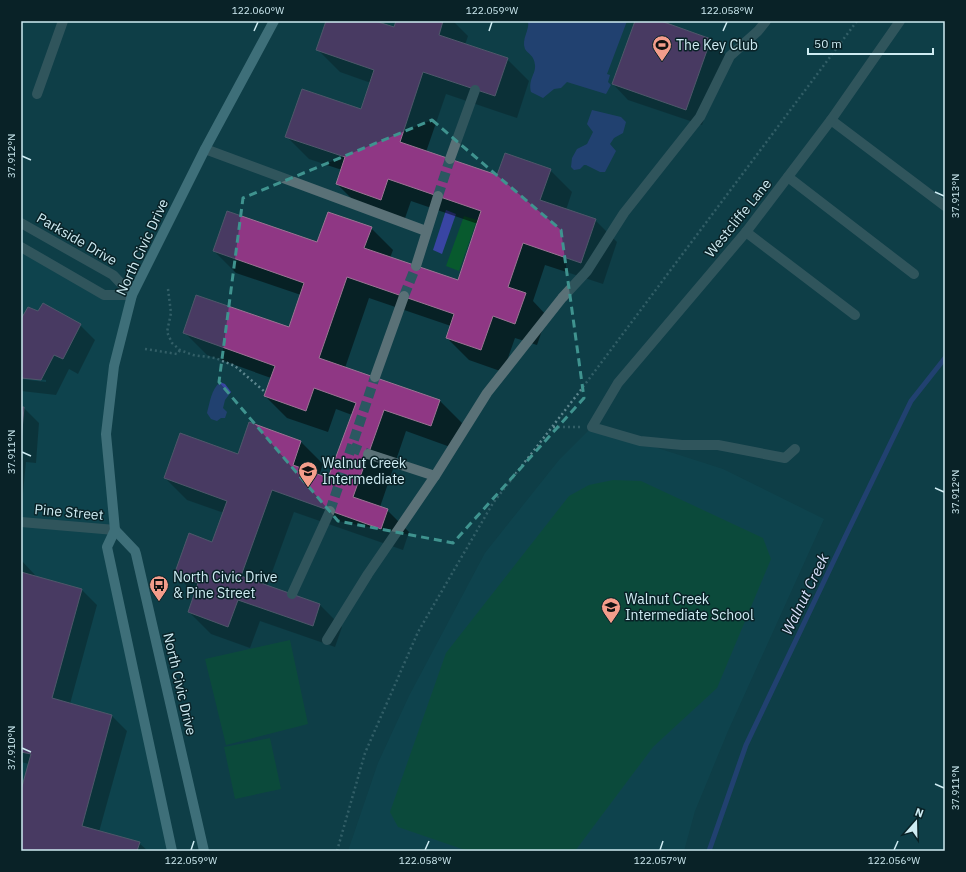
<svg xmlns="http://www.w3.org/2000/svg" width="966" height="872" viewBox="0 0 966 872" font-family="'IBM Plex Sans',sans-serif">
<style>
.built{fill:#0f4a54}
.green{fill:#085a2e}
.water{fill:#3945a3}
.shadow{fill:#0007}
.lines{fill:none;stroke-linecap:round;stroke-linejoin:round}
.stream{stroke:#3945a3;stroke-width:5}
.building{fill:#8f3784;stroke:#9b7594}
.minor-tunnel{stroke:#2b5861;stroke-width:10;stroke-dasharray:10 5;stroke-linecap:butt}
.path{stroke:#5e878f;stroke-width:2.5;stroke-dasharray:2 3;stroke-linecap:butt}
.minor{stroke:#5a7177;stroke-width:10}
.major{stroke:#79aab5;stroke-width:10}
.marked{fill:none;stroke:#3f938f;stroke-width:3;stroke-dasharray:8 5;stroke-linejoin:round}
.ticks{fill:none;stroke:#ceebf2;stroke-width:1.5}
.labels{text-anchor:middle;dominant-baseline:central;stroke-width:3;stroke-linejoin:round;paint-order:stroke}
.poi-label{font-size:14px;fill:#ceebf2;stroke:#092227;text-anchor:start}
.street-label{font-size:14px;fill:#ceebf2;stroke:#092227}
.water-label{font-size:15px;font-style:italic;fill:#d9e1fb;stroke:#092227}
.neatline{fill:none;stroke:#ceebf2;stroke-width:1.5}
.ticks-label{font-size:10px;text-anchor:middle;fill:#ceebf2}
</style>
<rect width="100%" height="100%" fill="#0e3e47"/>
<g class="built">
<path d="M21,247L104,295H132L106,434L115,530L107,547L172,851H21Z"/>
<path d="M592,427L723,469L824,519L728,731L695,811L684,851H348L378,763L409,696L485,553L559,460Z"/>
</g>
<g class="green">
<path d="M464,216L477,220L459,271L446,266Z"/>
<path d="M613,480L641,481L763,538L771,559L717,688L653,747L575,851H468L398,827L390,812L446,653L569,496L589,485Z"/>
<path d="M290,640L308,724L226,745L205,659Z"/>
<path d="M270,738L281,789L235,799L224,747Z"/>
</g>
<g class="water">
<path d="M528,21H627L607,74L610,75L608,82L611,85L606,94L567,82L561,88L554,89L543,98L531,92C528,79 536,74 535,65C534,55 528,54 525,49C521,39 530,30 528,21Z"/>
<path d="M592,110L621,117L626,122L623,133L614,138L610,144L616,151L605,172H600L586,165H584L580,169L574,170L571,167L572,158L577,149L587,144L593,132L587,124Z"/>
<path d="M446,210L456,214L442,254L433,250Z"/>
<path d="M220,382L225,384L231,392L225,400L223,408L227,412L225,418H221L217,421L211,419L207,413C210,402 211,390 220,382Z"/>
</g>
<g class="shadow">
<path d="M327,21H372L395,29L397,21H453L468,36L465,45L507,59L529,81L517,118L446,94L426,152L498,176L550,170L572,192L566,210L595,220L617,242L603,284L545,265L533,301L547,316L537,345L515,338L503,372L469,360L447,338L451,326L369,298L345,368L440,401L462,423L453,448L406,431L380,507L387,510L409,532L403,550L294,512L267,586L320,605L342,627L335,647L260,621L250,648L211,634L189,612L195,594L175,574L213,543L224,513L187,500L165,478L238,455L250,424L301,442L323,464L319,476L329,480L352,415L336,409L328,432L287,418L265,396L271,378L207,355L185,333L290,329L301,295L236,273L214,251L318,243L371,228L393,250L390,258L458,281L478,224L411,201L404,221L359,206L337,184L342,170L309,159L287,137L362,110L371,83L340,72L318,50Z"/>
<path d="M636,21H658L711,39L726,55L702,125L628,100L613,84Z"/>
<path d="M39,312L80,325L95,340L78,374L69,369L56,395L21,391V379L46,382V380L21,377V322Z"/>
<path d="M21,408H24L39,423L36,463L26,462L21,514Z"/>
<path d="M21,560L36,576V577L82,590L97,605L70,704L112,716L127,731L99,832L139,843L148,851H21V793L29,764L21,762Z"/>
</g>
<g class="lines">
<path class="stream" d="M709,851L746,745L847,533L911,401L945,358"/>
</g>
<g class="building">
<path d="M326,21H375L394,27L396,21H443L439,35L508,58L495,96L423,72L400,142L497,175L505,153L551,169L540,200L596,219L581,263L523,243L508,287L526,293L515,324L493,316L481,350L446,338L454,314L347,277L319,358L440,400L431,426L384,410L353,497L388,509L381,529L272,490L241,576L320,604L313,626L238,600L228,627L188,612L198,583L174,575L189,533L212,542L227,501L164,478L180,433L238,454L249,422L301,441L293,465L328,478L356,403L314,388L306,411L264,396L275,366L183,333L196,295L289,327L304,283L213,251L227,211L317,242L328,212L372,227L364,248L458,280L481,211L388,179L381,200L336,184L345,157L285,137L302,89L361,109L374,70L316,50Z"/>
<path d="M635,21H661L711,39L686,110L612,84Z"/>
<path d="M43,303L81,324L63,359L54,355L41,380L21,378V319L28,307L38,311Z"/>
<path d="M21,407H24L21,442Z"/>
<path d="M21,572L82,589L52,698L112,715L82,826L140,842L137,851H21V790L31,754L21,752Z"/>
</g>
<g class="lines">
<g class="minor-tunnel">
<path d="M438,196L450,159"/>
<path d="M404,296L416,266"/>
<path d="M351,447L368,454"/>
<path d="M330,511L375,377"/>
</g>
<g class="path">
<path d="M168,289L171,313L167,332L172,343L180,350L193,355L215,358L235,366L265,392"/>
<path d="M145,349L177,354L180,350"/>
<path d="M553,427H580"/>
<path d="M337,851L365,753L418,632L493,503L580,391L857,21"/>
</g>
<g class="minor">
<path d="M37,94L63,21"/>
<path d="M831,120L945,206"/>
<path d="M205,149L426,231"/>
<path d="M450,159L475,90"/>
<path d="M788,177L914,274"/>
<path d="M21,223L113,275L132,295"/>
<path d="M746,232L855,315"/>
<path d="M21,247L104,295H132"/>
<path d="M416,266L438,196"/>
<path d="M375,377L404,296"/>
<path d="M795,449L785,458L718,445H682L640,441L592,427L618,383L746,232L831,120L900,21"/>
<path d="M368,454L435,476"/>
<path d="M21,522L115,530"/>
<path d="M292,594L330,511"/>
<path d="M327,640L368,574L435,476L487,393L562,298L587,271L624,213L700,117L730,56L758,31L766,21"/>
</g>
<g class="major">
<path d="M115,530L135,551L136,554L204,851"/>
<path d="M172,851L107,547L115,530L106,434L114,366L132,295L205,149L274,21"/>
</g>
</g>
<path d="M0 0H966V872H0ZM432,120L561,230L584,398L453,543L338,521L219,382L243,198Z" fill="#0e3e47" fill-opacity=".55" fill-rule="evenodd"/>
<path class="marked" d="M432,120L561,230L584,398L453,543L338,521L219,382L243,198Z"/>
<path class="ticks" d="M254,31L258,22M489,31L492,22M723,31L727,22M22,156L31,160M935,192L944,196M22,452L31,456M935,488L944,492M22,748L31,752M935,784L944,788M191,850L194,841M425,850L429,841M660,850L663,841M894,850L898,841"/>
<defs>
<g id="stadium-pin" transform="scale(1)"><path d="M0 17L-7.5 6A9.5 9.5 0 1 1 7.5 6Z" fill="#f49d8b" stroke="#092227"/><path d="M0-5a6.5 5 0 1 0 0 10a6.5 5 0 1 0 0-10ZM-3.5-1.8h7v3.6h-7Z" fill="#111"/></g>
<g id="school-pin" transform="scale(1)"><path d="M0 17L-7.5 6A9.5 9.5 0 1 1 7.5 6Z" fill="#f49d8b" stroke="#092227"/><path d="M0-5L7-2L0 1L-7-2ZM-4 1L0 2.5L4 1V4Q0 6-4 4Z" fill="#111"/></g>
<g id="bus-pin" transform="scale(1)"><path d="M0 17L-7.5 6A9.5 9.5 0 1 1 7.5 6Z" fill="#f49d8b" stroke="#092227"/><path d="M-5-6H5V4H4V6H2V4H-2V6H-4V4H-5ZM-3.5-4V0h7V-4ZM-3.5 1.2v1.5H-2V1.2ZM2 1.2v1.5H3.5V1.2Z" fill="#111"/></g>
</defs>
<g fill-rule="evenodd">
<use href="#stadium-pin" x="662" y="45"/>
<use href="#school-pin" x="308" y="471"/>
<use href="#bus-pin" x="159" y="585"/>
<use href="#school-pin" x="611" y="607"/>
</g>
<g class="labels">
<g class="poi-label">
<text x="676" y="45">The Key Club</text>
<text x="322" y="463">Walnut Creek<tspan x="322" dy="16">Intermediate</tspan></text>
<text x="173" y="577">North Civic Drive<tspan x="173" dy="16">&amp; Pine Street</tspan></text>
<text x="625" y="599">Walnut Creek<tspan x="625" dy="16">Intermediate School</tspan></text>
</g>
<g class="street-label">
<text transform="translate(738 218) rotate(-51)">Westcliffe Lane</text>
<text transform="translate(77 239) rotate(30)">Parkside Drive</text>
<text transform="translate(142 247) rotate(-65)">North Civic Drive</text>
<text transform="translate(69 512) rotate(5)">Pine Street</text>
<text transform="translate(180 684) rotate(77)">North Civic Drive</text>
</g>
<g class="water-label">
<text transform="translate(805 594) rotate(-64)">Walnut Creek</text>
</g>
</g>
<rect width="966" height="872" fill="none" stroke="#092227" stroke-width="44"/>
<g transform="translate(916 822) rotate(20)" stroke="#092227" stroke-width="3" paint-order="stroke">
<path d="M0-3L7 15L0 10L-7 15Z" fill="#ceebf2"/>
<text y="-6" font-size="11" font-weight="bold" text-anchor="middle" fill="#ceebf2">N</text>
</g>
<path d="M808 48v6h125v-6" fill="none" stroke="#ceebf2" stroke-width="2"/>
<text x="814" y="48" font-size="12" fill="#ceebf2" stroke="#092227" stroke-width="3" paint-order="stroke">50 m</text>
<rect x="22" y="22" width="922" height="828" class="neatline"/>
<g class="ticks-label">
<text x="258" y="14">122.060°W</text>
<text x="492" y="14">122.059°W</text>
<text x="727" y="14">122.058°W</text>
<text transform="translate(11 156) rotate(-90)" y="4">37.912°N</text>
<text transform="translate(955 196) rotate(-90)" y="4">37.913°N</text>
<text transform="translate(11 452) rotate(-90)" y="4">37.911°N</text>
<text transform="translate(955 492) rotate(-90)" y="4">37.912°N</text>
<text transform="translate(11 748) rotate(-90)" y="4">37.910°N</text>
<text transform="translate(955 788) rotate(-90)" y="4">37.911°N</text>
<text x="191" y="864">122.059°W</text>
<text x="425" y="864">122.058°W</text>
<text x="660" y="864">122.057°W</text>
<text x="894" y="864">122.056°W</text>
</g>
</svg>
